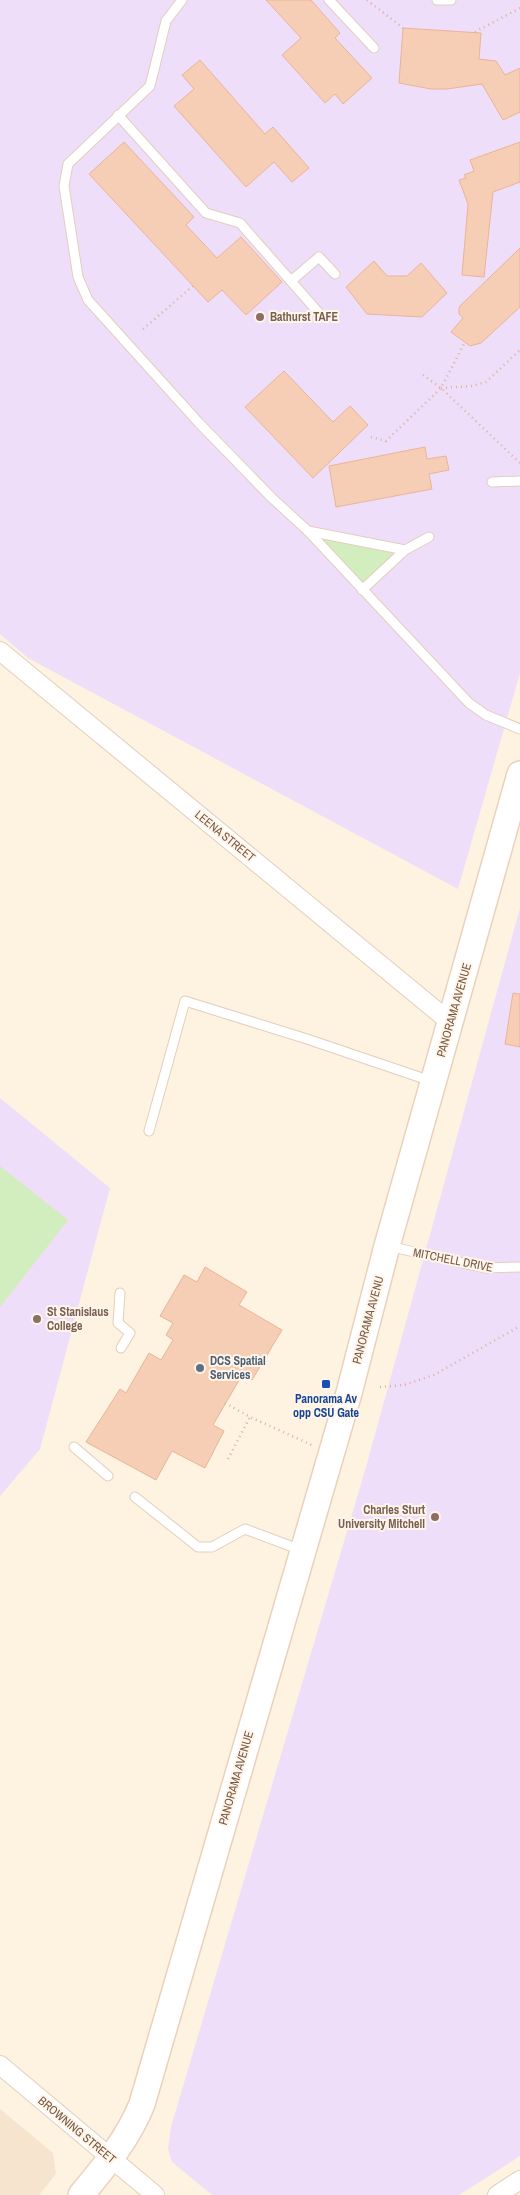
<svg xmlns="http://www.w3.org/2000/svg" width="520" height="2195" viewBox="0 0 520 2195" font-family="'Archivo Narrow',sans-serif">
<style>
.residential{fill:#f6e4cf}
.education{fill:#efdefa}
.green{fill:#d2edbe}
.building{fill:#f6ceb6;stroke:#eab495}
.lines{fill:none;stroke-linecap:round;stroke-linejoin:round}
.lane-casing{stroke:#e3cebc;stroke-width:11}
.street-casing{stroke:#e3cebc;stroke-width:20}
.secondary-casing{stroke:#ebd1bb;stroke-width:28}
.path{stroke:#dbb299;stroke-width:2.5;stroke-dasharray:1 4;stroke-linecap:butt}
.lane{stroke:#fff;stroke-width:9}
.street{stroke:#fff;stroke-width:18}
.secondary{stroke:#fff;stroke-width:25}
.education-dot{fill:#8d6e63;stroke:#fff6e9;stroke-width:2}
.service-dot{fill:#5c6f8a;stroke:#fff6e9;stroke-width:2}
.transit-dot{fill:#1a4fb4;stroke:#fff6e9;stroke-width:2}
.labels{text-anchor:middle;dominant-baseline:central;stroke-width:4;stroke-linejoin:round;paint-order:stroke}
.education-label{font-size:12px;font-weight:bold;fill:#785e54;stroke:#fff6e9;text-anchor:start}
.street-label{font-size:12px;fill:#775746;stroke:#fff6e9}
.service-label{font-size:12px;font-weight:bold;fill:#4e5e75;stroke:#fff6e9;text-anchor:start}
.transit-label{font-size:12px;font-weight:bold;fill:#164399;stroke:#fff6e9}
</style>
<rect width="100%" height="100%" fill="#fef2e1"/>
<path class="residential" d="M0,2109L53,2153L56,2174L39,2195H0Z"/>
<g class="education">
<path d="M0,0H520V673L458,889L28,658L0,634Z"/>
<path d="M520,908V2156L459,2195H212L172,2162L168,2149L171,2127L366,1467Z"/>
<path d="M0,1098L110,1188L40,1449L0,1496Z"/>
</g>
<g class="green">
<path d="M308,531L405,550L362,590Z"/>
<path d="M0,1166L68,1220L0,1307Z"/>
</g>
<g class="building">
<path d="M266,0H311L340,33L335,38L372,78L343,104L335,94L325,103L282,55L301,38Z"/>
<path d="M403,28L481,33L479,59L496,61L505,75L520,68V112L503,120L482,84L447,89H431L399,83Z"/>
<path d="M200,60L265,134L273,127L309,168L292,182L274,162L246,187L174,106L194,89L182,75Z"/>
<path d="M124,142L194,217L186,225L217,258L241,237L282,282L246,315L222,290L208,302L89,174Z"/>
<path d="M520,142V182L493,192L484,277L462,275L468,204L459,180L466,178L464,175L474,171L470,160Z"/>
<path d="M520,248V307L481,343L470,346L451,332L463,318L459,314V307Z"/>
<path d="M374,261L387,276H407L421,263L447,293L422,317L367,314L346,287Z"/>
<path d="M284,371L333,422L350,406L368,425L313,478L245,407Z"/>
<path d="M425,447L427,459L446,456L449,470L429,474L432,489L336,507L329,466Z"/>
<path d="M513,993L520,994V1047L505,1044Z"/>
<path d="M205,1267L247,1292L239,1305L282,1330L252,1380L242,1375L213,1425L224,1431L205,1468L172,1451L156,1480L86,1442L120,1389L126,1393L149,1353L161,1360L173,1340L166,1335L173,1323L160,1316L184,1275L197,1282Z"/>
</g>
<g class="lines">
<g class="lane-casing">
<g id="lane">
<path d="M182,0L166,21L150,86L68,164L64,186L78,277L88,300L199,423L272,498L308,531L469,703L486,715L520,729"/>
<path d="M329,0L374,48"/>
<path d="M437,0H451"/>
<path d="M118,115L206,213L240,223L318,312"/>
<path d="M291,281L319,257L335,274"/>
<path d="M492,482L520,481"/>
<path d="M308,531L405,550"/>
<path d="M362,590L405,550L429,537"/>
<path d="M149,1131L185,1001L307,1039L431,1081"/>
<path d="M388,1246L485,1268L520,1267"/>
<path d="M120,1293L118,1323L130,1333L121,1348"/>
<path d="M74,1447L108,1476"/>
<path d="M135,1497L198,1547H212L245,1529L301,1550"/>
</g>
</g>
<g class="street-casing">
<g id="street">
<path d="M0,651L450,1022"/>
<path d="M0,2065L155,2195"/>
<path d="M497,2195L520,2180"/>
</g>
</g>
<g class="secondary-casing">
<path id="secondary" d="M81,2195C105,2166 128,2139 142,2104L349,1393L387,1246L520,774"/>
</g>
<g class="path">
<path d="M367,0L403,28"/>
<path d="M475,32L520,8"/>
<path d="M143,329L193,286"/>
<path d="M423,375L441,388L520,463"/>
<path d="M441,388L472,386L486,382L520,350"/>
<path d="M371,437L386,441L441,388L465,342"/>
<path d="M380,1387L404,1385L434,1375L520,1326"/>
<path d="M225,1403L250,1417L314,1446"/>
<path d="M228,1459L250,1417"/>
</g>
<use href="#lane" class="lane"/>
<use href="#street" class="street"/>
<use href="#secondary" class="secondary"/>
</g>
<g class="education-dot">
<circle cx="260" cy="317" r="5"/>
<circle cx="37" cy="1319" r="5"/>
<circle cx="435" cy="1517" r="5"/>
</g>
<circle class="service-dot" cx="200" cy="1368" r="5"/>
<rect class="transit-dot" x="321" y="1379" width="10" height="10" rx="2.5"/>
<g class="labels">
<g class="education-label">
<text x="270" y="317">Bathurst TAFE</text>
<text x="47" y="1312">St Stanislaus<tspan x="47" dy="14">College</tspan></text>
<text x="425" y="1510" text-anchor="end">Charles Sturt<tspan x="425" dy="14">University Mitchell</tspan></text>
</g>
<g class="street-label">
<text transform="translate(225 836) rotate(39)">LEENA STREET</text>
<text transform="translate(454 1010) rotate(-74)">PANORAMA AVENUE</text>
<text transform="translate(453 1260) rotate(11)">MITCHELL DRIVE</text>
<text transform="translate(368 1320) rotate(-75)">PANORAMA AVENU</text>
<text transform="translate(236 1778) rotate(-74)">PANORAMA AVENUE</text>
<text transform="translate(77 2130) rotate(40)">BROWNING STREET</text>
</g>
<g class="service-label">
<text x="210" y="1361">DCS Spatial<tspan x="210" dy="14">Services</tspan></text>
</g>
<g class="transit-label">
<text x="326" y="1399">Panorama Av<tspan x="326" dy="14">opp CSU Gate</tspan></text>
</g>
</g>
</svg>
